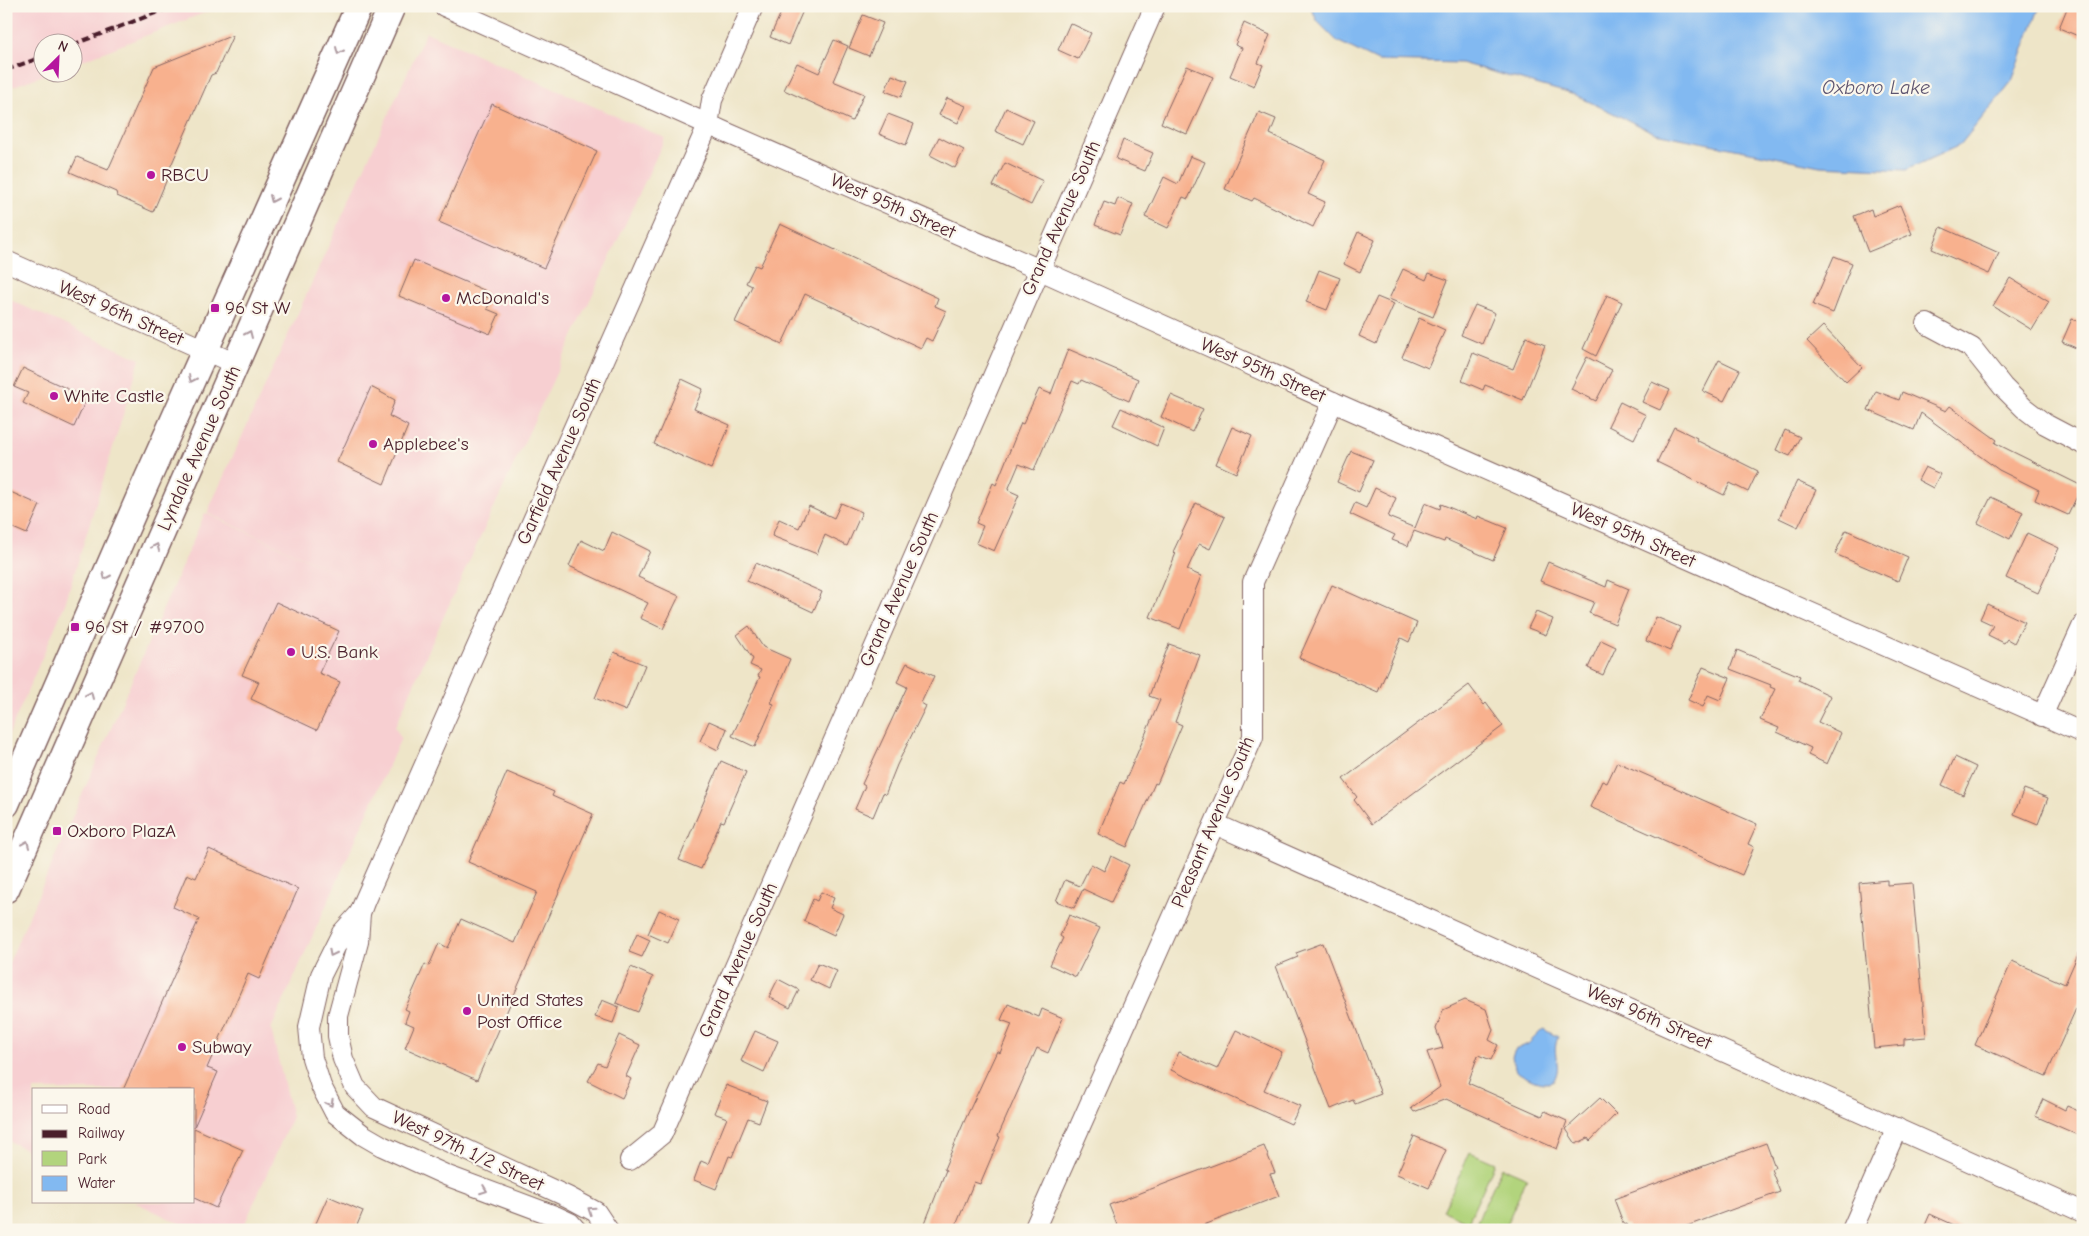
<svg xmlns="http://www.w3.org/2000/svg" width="2089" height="1236" viewBox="0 0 2089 1236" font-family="'Comic Neue',sans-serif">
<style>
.built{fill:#f7cfd1}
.green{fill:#b2d47d;stroke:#7e7a54}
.water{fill:#82b9f1;stroke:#666c8e}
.building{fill:#f8b18e}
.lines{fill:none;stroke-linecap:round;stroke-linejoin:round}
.minor-casing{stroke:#836462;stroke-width:22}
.major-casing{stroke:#836462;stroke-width:29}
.minor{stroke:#fff;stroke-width:20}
.major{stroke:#fff;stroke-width:26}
.rail{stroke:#4a1f2b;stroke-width:4;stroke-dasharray:8 4;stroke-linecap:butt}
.oneway{stroke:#ae9aa0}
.poi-dot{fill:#b5179e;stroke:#fbf7ec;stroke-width:2}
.labels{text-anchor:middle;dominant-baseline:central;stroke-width:4.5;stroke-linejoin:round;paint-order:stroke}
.poi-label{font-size:19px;fill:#4a1f2b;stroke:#fbf7ec;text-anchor:start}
.street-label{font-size:19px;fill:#4a1f2b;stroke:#fbf7ec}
.water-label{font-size:20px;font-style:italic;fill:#5e5570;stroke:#fbf7ec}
</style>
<rect width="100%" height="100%" fill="#fbf7ec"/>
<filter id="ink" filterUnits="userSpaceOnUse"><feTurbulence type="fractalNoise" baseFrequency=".02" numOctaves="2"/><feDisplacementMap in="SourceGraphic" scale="10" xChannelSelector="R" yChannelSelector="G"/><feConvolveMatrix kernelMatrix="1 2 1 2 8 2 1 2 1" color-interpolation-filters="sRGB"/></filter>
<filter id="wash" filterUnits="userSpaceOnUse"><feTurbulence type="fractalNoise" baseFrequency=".0096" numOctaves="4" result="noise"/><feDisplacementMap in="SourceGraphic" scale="20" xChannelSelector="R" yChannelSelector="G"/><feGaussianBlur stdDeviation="1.12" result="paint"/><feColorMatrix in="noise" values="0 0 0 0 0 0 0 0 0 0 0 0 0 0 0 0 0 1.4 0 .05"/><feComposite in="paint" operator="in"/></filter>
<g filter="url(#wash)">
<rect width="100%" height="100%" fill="#eee5c8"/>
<g class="built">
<path d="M6,6H222L73,64L72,42H42V72L49,73L6,89Z"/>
<path d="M426,32L665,138L442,620L395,727L401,738L271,1029L292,1117L242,1230H193L135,1202H194V1090H34V1153L6,1140V969L205,513L379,592L207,513Z"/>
<path d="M6,298L140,359L65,604L6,741Z"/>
</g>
<g class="green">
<path d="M1470,1152L1495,1163L1468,1222L1443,1211Z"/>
<path d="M1502,1167L1527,1178L1504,1230H1484L1475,1226Z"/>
</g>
<g class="water">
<path d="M1310,6H2040L2012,81L1960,145L1906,170L1820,166L1655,133L1575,95L1461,63L1378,61L1337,41L1318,22Z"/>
<path d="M1543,1029L1558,1037C1550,1057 1564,1063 1553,1082C1539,1086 1528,1078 1516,1071L1512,1057L1515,1050L1528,1044Z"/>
</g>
<g id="blocks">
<g class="building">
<path d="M784,6H805L788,45L770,37Z"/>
<path d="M2068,6H2083V38L2059,28Z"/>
<path d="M863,15L883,23L869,56L849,48Z"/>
<path d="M1070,23L1091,33L1078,59L1058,50Z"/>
<path d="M1244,23L1270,35L1258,63L1263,65L1254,86L1230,76L1242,48L1235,45Z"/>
<path d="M233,35L216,73L211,75L169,170L170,172L153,212L117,196L116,192L70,172L77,157L108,170L154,67Z"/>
<path d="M834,40L848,46L833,81L864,94L852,121L784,90L797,63L819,73Z"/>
<path d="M1187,66L1213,77L1187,134L1161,123Z"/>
<path d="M892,75L908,81L901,97L885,91Z"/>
<path d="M947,98L966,106L958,123L939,115Z"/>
<path d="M492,104L597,151L544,268L439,222Z"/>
<path d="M1006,108L1034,121L1023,144L995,131Z"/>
<path d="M1259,112L1276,119L1270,134L1325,160L1308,194L1325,202L1313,227L1254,198L1252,201L1225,189Z"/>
<path d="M888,114L914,124L906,145L879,134Z"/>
<path d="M939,137L964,150L955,168L930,155Z"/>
<path d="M1123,140L1153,153L1145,171L1116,159Z"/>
<path d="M1190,156L1205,162L1188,199L1183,197L1168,228L1145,217L1164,177L1178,184Z"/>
<path d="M1005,163L1043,181L1031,205L993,186Z"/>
<path d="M1118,198L1133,204L1120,235L1095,225L1104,202L1115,206Z"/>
<path d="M1900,205L1912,234L1868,252L1854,216L1871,209L1873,216Z"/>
<path d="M780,224L938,298L935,306L946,311L932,341L926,338L921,348L805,294L782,344L735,322L752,286L746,283L755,265L760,267Z"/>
<path d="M1941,227L1999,253L1989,274L1932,249Z"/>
<path d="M1358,232L1375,240L1360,272L1344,264Z"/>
<path d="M1834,256L1852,263L1833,313L1813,305Z"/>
<path d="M414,260L486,291L484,296L491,299L487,309L499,314L490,334L399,296Z"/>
<path d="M1403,269L1426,280L1429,273L1448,280L1433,317L1389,299Z"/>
<path d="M1319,270L1340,278L1327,310L1306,302Z"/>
<path d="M2010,278L2049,302L2032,330L1993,306Z"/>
<path d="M1607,295L1622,302L1596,356L1583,349Z"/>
<path d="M1377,297L1394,304L1376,344L1359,336Z"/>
<path d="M1475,305L1495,313L1482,344L1461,335Z"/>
<path d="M1419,318L1445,330L1428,368L1402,357Z"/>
<path d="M2072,319L2083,323V351L2062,342Z"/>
<path d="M1823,326L1862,367L1846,382L1807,341Z"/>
<path d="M1526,337L1545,345L1523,400L1485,385L1483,390L1462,381L1473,353L1513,369Z"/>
<path d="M1068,349L1138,379L1129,401L1081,380L1079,384L1072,381L1034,470L1019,464L1008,490L1019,495L994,551L976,543L983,526L976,523L993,483L996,485L1021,423L1023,424L1039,389L1051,394Z"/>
<path d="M1587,357L1612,370L1596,401L1571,389Z"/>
<path d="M1719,360L1740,370L1724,401L1703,391Z"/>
<path d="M23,368L87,398L74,427L23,403L28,393L14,387Z"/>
<path d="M682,379L703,389L694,409L730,425L711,469L654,444Z"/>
<path d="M1652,382L1670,390L1660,410L1642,402Z"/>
<path d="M371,387L395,400L389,416L408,426L384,484L337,462Z"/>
<path d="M1876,391L1899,400L1902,392L1946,411L1950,406L1997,440L1995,443L2082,486L2068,515L2035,500L2039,490L1999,470L1921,413L1914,430L1868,410Z"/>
<path d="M1171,395L1203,409L1192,432L1161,417Z"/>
<path d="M1620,402L1646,415L1634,439L1608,426Z"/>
<path d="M1121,408L1164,428L1157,446L1113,425Z"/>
<path d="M1232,427L1252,436L1236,473L1216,464Z"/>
<path d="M1674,427L1697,438L1696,440L1758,471L1748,492L1730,483L1724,495L1657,462Z"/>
<path d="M1785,430L1800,437L1790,456L1776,450Z"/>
<path d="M1351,451L1373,460L1359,492L1337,482Z"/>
<path d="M1925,467L1940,474L1933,488L1918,480Z"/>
<path d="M1797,481L1816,490L1798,527L1779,518Z"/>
<path d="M1375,488L1396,498L1388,517L1415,528L1425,503L1440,509L1441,504L1477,519L1478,516L1507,528L1493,560L1445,539L1444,542L1414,531L1408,546L1392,540L1395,535L1350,514L1355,503L1366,508Z"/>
<path d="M6,490L40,505L27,534L6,525Z"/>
<path d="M1991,497L2023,512L2010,539L1978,523Z"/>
<path d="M841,503L862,512L847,546L825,535L817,554L772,536L779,519L799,528L809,506L834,518Z"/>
<path d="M1196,503L1225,517L1210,549L1199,544L1187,570L1201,576L1180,629L1150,617L1176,553L1173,552Z"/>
<path d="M1846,530L1908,557L1898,581L1835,554Z"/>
<path d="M612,532L650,551L638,577L679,596L663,629L640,618L648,603L569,566L581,540L604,551Z"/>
<path d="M2027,533L2059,548L2038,593L2006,578Z"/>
<path d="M1548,562L1606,587L1608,580L1629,589L1615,624L1589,613L1594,602L1540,581Z"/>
<path d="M756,563L822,592L813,612L747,581Z"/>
<path d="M1332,585L1417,623L1409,642L1401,638L1378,692L1299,658Z"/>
<path d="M276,602L339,631L319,673L340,682L317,730L251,699L259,682L242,675Z"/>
<path d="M1987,604L2025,622L2014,643L2007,639L2004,643L1988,635L1993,625L1980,619Z"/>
<path d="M1536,612L1553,619L1546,635L1528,628Z"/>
<path d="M1656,617L1680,627L1670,651L1646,641Z"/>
<path d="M749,626L763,647L790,659L771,703L774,704L755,747L732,736L760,677L758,676L761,670L750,665L753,659L737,635Z"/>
<path d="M1601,640L1616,647L1603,675L1588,668Z"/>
<path d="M1169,644L1200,655L1175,722L1182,725L1157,784L1155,783L1127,847L1098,834L1120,782L1124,784L1160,700L1149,696Z"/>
<path d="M1737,650L1800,676L1798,680L1831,696L1818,722L1841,733L1827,764L1808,755L1811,748L1777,732L1779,728L1760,720L1775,689L1770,687L1771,685L1730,669Z"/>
<path d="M614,652L645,665L626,711L595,698Z"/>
<path d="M907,663L934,676L921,703L926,706L897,765L885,795L883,793L873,817L855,809L865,786L862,784L907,687L897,682Z"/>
<path d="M1703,667L1730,678L1720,700L1708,695L1703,707L1688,700Z"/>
<path d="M1469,685L1484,705L1486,703L1503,726L1372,824L1354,800L1357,797L1343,779Z"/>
<path d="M709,721L727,729L718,750L700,741Z"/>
<path d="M1955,757L1976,767L1963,795L1942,785Z"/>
<path d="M721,761L746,772L724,822L721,821L701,869L679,860Z"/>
<path d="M1617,762L1757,824L1748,844L1754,847L1742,875L1590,807L1602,781L1607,783Z"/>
<path d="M507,772L554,792L552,796L593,814L477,1080L405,1048L414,1026L405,1022L409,1011L405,1009L425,964L429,966L439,943L448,948L461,919L515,943L537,892L468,862Z"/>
<path d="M2024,789L2048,798L2038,824L2014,814Z"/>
<path d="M209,849L298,889L259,979L248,974L231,1013L207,1068L218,1072L194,1127V1090H123L199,919L173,907L187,874L196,878Z"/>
<path d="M1111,856L1129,865L1111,902L1083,889L1074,908L1056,901L1065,880L1080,886L1091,864L1104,871Z"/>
<path d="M1887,880V885L1912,883L1926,1037L1904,1039V1045L1874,1048L1859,883Z"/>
<path d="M821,892L834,898L830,908L843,914L834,935L804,921L813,899L817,901Z"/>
<path d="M659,910L679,919L668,943L648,934Z"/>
<path d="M1069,915L1100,928L1076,977L1050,965L1063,938L1060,936Z"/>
<path d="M637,934L650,940L642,957L629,952Z"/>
<path d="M1323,943L1381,1094L1355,1104L1353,1100L1331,1109L1276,966L1298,957L1296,953Z"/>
<path d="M2083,943V993L2046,1076L1975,1045L2012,961L2065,984Z"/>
<path d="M818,963L837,971L829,989L810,980Z"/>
<path d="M631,967L653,977L638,1012L616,1003Z"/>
<path d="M778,979L799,990L790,1008L769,997Z"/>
<path d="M602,1000L619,1007L613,1023L595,1017Z"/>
<path d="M1465,1000L1486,1009L1493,1030L1489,1040L1498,1045L1491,1060L1478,1055L1468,1083L1542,1116L1545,1111L1567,1121L1557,1149L1446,1099L1414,1112L1411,1108L1440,1087L1427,1052L1443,1048L1436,1029L1443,1010Z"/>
<path d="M1008,1004L1039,1017L1042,1009L1063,1018L1048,1053L1037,1048L998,1136L1000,1137L980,1184L974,1182L954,1230H941L925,1223L946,1170L944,1169L964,1122L997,1051L1000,1053L1012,1024L1001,1020Z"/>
<path d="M1236,1030L1282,1052L1264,1090L1300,1106L1291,1124L1171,1070L1179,1052L1217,1069Z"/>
<path d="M755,1031L778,1041L764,1072L741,1061Z"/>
<path d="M619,1035L640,1045L626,1076L631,1079L622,1098L588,1081L598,1063L605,1066Z"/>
<path d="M726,1085L767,1101L759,1122L748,1118L732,1157L729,1156L716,1189L694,1180L701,1161L708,1164L727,1118L714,1113Z"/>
<path d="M1600,1098L1616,1114L1590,1141L1588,1138L1576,1144L1566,1129Z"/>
<path d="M2043,1099L2065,1110L2067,1106L2083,1113V1137L2035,1116Z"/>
<path d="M194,1128L243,1150L216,1208L194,1198Z"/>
<path d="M1414,1136L1446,1150L1429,1188L1397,1174Z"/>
<path d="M1766,1143L1775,1167L1771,1169L1780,1192L1676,1230H1629L1627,1224L1624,1225L1614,1199Z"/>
<path d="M1264,1146L1275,1173L1270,1174L1279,1196L1191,1230H1119L1109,1205Z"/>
<path d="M328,1196L363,1211L355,1230H313Z"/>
<path d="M1930,1214L1965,1230H1923Z"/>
</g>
</g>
</g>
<g filter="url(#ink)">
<use href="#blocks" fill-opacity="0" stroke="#836462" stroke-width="1"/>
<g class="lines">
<g class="minor-casing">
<g id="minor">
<path d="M444,6L725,132L1038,269L1333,402L2083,733"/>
<path d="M6,261L236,364"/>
<path d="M1927,324L1972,348L2003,387L2024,408L2045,424L2083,444"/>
<path d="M2042,716L2083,625"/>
<path d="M1215,824L2083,1212"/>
<path d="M360,913L342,933L321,975L309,1027L312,1058L321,1086L335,1113L363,1135L382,1146L448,1176L555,1216L570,1223L576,1230"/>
<path d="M630,1160L662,1134L1155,6"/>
<path d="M608,1230L596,1212L568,1197L374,1107L355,1087L343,1059L338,1036V1016L358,942L360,913L365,900L700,143L708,125L712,100L753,6"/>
<path d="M1034,1230L1253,737V582L1333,402"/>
<path d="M1852,1230L1897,1128"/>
</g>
</g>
<g class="major-casing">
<g id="major">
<path d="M6,804L144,487L359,6"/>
<path d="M6,889L392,6"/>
</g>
</g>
<use href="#minor" class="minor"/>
<use href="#major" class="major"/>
<g class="rail">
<path d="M72,45L174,6"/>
<path d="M6,70L42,57"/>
</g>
</g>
<defs><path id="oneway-chevron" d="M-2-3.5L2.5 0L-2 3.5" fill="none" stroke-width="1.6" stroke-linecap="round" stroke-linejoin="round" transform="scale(1.25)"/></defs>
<g class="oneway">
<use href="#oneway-chevron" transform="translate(339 51) rotate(114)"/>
<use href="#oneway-chevron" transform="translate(273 199) rotate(114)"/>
<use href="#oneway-chevron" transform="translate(249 334) rotate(-66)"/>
<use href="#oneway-chevron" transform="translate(192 379) rotate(114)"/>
<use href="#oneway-chevron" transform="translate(156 547) rotate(-66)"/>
<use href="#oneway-chevron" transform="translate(106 576) rotate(114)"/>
<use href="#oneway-chevron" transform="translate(90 695) rotate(-66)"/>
<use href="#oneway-chevron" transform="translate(26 844) rotate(-67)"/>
<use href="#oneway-chevron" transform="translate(332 953) rotate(117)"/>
<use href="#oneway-chevron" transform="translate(330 1103) rotate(61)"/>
<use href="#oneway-chevron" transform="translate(484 1190) rotate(21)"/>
<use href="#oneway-chevron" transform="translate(591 1210) rotate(-146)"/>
</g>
</g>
<g class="poi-dot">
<circle cx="151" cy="175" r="5"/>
<circle cx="446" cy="298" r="5"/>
<rect x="210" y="303" width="10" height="10" rx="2.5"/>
<circle cx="54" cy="396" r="5"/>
<circle cx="373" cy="444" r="5"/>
<rect x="70" y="622" width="10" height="10" rx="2.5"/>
<circle cx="291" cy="652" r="5"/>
<rect x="52" y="826" width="10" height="10" rx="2.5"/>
<circle cx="467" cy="1011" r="5"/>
<circle cx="182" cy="1047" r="5"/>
</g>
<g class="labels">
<g class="poi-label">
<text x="161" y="175">RBCU</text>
<text x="456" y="298">McDonald's</text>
<text x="225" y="308">96 St W</text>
<text x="64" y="396">White Castle</text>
<text x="383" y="444">Applebee's</text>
<text x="85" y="627">96 St / #9700</text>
<text x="301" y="652">U.S. Bank</text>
<text x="67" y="831">Oxboro PlazA</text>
<text x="477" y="1000">United States<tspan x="477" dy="22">Post Office</tspan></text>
<text x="192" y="1047">Subway</text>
</g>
<g class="street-label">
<text transform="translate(893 206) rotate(24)">West 95th Street</text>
<text transform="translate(1061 218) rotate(-66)">Grand Avenue South</text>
<text transform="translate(121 313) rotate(24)">West 96th Street</text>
<text transform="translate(1263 370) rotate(24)">West 95th Street</text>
<text transform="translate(199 448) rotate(-66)">Lyndale Avenue South</text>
<text transform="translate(559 461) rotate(-66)">Garfield Avenue South</text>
<text transform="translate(1633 535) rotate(24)">West 95th Street</text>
<text transform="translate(899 589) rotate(-66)">Grand Avenue South</text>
<text transform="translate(1213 822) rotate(-67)">Pleasant Avenue South</text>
<text transform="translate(738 960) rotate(-66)">Grand Avenue South</text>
<text transform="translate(1649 1017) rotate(24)">West 96th Street</text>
<text transform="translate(468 1151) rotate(25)">West 97th 1/2 Street</text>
</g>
<g class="water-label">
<text x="1876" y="87">Oxboro Lake</text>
</g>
</g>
<rect width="2089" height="1236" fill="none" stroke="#fbf7ec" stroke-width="25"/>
<rect x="32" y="1088" width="162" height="115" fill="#fbf7ec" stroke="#b4a19f"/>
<rect x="42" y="1105" width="25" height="8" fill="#ffffff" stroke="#b4a19f"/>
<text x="78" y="1114" font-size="15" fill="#4a1f2b">Road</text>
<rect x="42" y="1130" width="25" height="8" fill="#4a1f2b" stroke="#b4a19f"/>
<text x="78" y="1138" font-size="15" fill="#4a1f2b">Railway</text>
<rect x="42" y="1151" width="25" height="15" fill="#b2d47d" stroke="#b4a19f"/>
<text x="78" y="1164" font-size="15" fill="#4a1f2b">Park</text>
<rect x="42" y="1176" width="25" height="15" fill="#82b9f1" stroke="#b4a19f"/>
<text x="78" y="1188" font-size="15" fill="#4a1f2b">Water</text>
<g transform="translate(58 58) rotate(24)"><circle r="24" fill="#fbf7ec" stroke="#b4a19f"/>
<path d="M0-4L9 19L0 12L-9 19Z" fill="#b5179e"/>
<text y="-8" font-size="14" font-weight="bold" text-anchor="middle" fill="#4a1f2b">N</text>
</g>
</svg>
